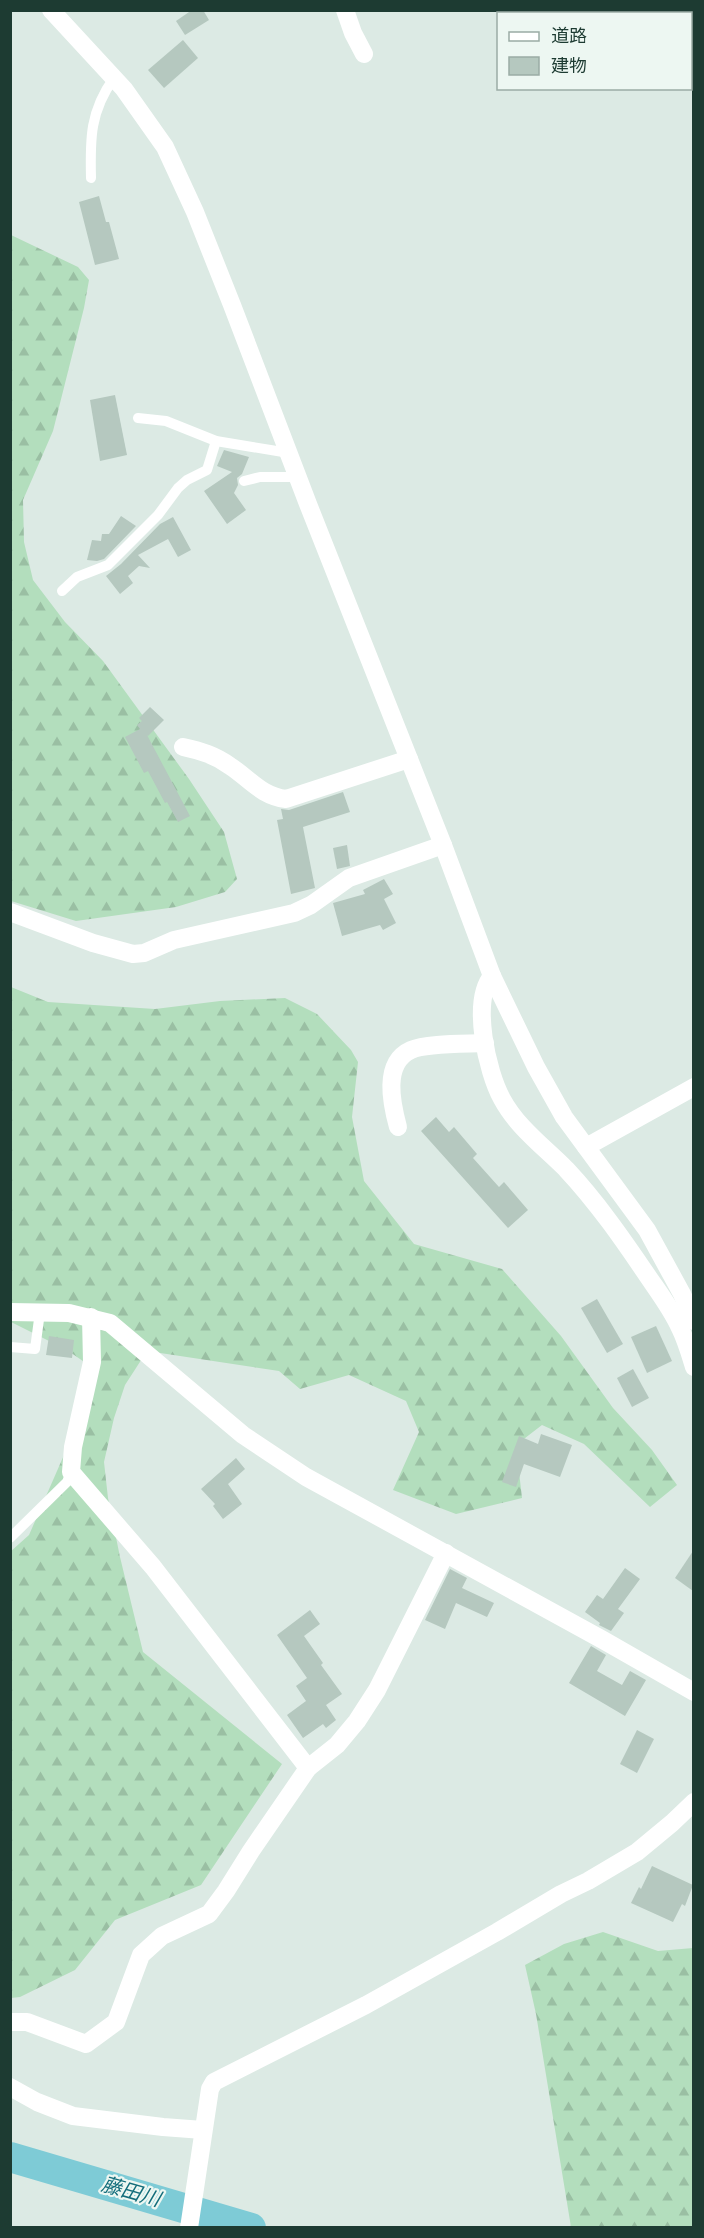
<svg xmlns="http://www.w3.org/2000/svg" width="704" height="2238" viewBox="0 0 704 2238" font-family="Jost,'Noto Sans JP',sans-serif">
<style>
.forest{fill:url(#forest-firs)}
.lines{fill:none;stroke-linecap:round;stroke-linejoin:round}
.river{stroke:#7ecbd6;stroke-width:30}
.building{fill:#b5c8bf}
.service{stroke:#fff;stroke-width:10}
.minor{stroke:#fff;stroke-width:18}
.tertiary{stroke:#fff;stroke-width:18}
.labels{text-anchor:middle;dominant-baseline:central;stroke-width:4.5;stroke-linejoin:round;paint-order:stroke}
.water-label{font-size:20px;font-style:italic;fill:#136d7b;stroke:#edf7f2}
</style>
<defs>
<pattern id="forest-firs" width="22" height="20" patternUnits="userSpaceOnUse" patternTransform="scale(1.5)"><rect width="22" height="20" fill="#b3debd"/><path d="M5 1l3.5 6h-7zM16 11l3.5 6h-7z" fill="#9abfa3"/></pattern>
</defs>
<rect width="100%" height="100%" fill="#dceae4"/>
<g class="forest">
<path d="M11,235L78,267L89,280L84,308L53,431L23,500L24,542L33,580L65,622L103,661L189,779L224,832L237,879L225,892L176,907L76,921L11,901Z"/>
<path d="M11,987L48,1002L155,1009L220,1001L285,998L317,1014L351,1050L358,1062L352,1117L364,1181L414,1244L502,1269L561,1336L613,1408L652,1450L677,1485L650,1507L584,1444L542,1425L516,1445L522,1498L456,1514L393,1490L419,1432L406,1401L349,1375L300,1389L279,1371L147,1351L125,1385L114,1418L104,1462L108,1498L120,1557L143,1652L282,1764L201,1885L115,1920L75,1970L20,1997L11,1998L10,1552L29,1535L78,1423L90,1366L67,1350L11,1322Z"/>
<path d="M603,1932L658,1951L693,1948V2227H571L536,2014L525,1965L564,1944Z"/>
</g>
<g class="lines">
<path class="river" d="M10,2157L251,2228"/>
</g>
<g class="building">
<path d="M192,10H203L209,20L185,35L176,21Z"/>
<path d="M183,40L198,58L164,88L148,70Z"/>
<path d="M99,196L106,222H109L119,259L95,265L79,202Z"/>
<path d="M115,395L127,455L100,461L90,400Z"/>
<path d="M224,450L249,457L242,474L237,478L238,485L234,493L246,510L227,524L204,491L232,472L217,466Z"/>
<path d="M121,516L136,526L104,559L97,561L87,560L92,540L101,541L102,534H109Z"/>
<path d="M173,517L191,550L178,557L168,539L138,555L150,568L139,566L128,576L133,583L120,594L106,576L121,564L160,524Z"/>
<path d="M150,707L164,720L148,736L147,735L190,816L178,822L167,802L165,803L148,771L144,773L125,737L140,729L137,725L142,721L139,718Z"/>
<path d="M343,792L350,812L303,827L315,888L291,894L277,820L283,819L281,809L289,810Z"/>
<path d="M347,845L350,866L337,869L333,848Z"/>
<path d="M384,879L393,894L384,899L396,923L383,930L380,925L342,936L333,903L365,894L363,890Z"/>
<path d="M436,1117L449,1132L454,1127L477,1154L473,1158L499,1187L504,1182L528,1210L508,1228L421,1131Z"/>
<path d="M597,1299L623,1344L607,1353L581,1308Z"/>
<path d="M656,1326L672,1361L647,1373L631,1337Z"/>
<path d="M49,1336L74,1340L72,1358L46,1355Z"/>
<path d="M633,1369L649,1398L632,1407L617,1378Z"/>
<path d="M541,1434L572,1445L560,1477L524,1464L516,1487L502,1482L519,1436L538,1444Z"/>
<path d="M236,1458L245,1469L228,1484L242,1504L223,1519L213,1506L215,1504L201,1489Z"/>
<path d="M693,1551V1591L675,1578Z"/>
<path d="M625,1568L640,1579L618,1609L624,1613L611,1631L599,1625L600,1623L585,1612L597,1595L603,1599Z"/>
<path d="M450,1569L467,1578L462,1588L494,1603L487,1617L456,1603L445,1629L425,1620Z"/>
<path d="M310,1610L320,1624L304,1636L323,1663L321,1665L342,1694L326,1705L336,1720L326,1728L323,1724L303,1738L287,1715L306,1701L296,1686L307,1678L277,1635Z"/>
<path d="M591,1646L606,1655L597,1671L622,1685L630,1671L646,1680L625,1716L569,1683Z"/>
<path d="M637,1730L654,1739L637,1773L620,1764Z"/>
<path d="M652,1866L693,1885L685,1906L682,1904L673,1922L631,1903L639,1887L641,1889Z"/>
</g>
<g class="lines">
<g class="service">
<path d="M91,178C90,139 90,111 114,78"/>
<path d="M138,418L166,421L216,441L289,453"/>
<path d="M244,481L260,477H298"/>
<path d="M62,591L77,577L108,565L158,515L178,488L187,480L207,470L216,441"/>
<path d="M10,1347L35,1349L40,1312"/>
<path d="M10,1538L67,1482L71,1472"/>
</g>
<g class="minor">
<path d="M345,10L353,33L364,54"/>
<path d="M183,747C201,751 215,755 230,766C250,779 261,796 286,799L409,759"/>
<path d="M10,912L93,943L133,954L144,953L174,940L294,913L311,905L349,878L443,845"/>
<path d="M492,976C471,1001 487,1072 502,1099C517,1127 544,1147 566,1169C597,1202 624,1241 649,1278C660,1294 672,1310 680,1328C686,1340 690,1354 694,1367"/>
<path d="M398,1127C392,1105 382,1063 411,1050C426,1043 467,1044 485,1043"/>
<path d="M586,1147L694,1087"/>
<path d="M10,1312L69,1313L110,1323L243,1435L306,1477L603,1640L694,1692"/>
<path d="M91,1317L92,1362L73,1447L71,1472L153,1567L308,1768"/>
<path d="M10,2022H27L86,2044L116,2022L141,1955L162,1936L209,1914L226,1891L251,1851L308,1768L337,1745L357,1721L377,1690L446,1553"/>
<path d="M10,2087L37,2102L73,2116L163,2127L203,2130"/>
<path d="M189,2228L210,2089L214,2082L366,2005L497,1932L561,1894L588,1881L637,1852L672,1823L694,1802"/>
</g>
<path class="tertiary" d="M51,10L124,89L165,147L195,212L232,305L308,504L443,845L492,976L536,1067L564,1117L647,1230L682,1294L694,1321"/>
</g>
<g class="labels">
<g class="water-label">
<text transform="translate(131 2192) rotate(16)">藤田川</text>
</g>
</g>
<rect width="704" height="2238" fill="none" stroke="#1d3b32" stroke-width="24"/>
<rect x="497" y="12" width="195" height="78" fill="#edf7f2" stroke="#9aaca5" stroke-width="1.5"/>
<rect x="509" y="32" width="30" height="9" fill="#ffffff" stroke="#9aaca5" stroke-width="1.5"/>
<text x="551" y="42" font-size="18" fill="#1d3b32">道路</text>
<rect x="509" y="57" width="30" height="18" fill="#b5c8bf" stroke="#9aaca5" stroke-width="1.5"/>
<text x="551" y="72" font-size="18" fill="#1d3b32">建物</text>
</svg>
